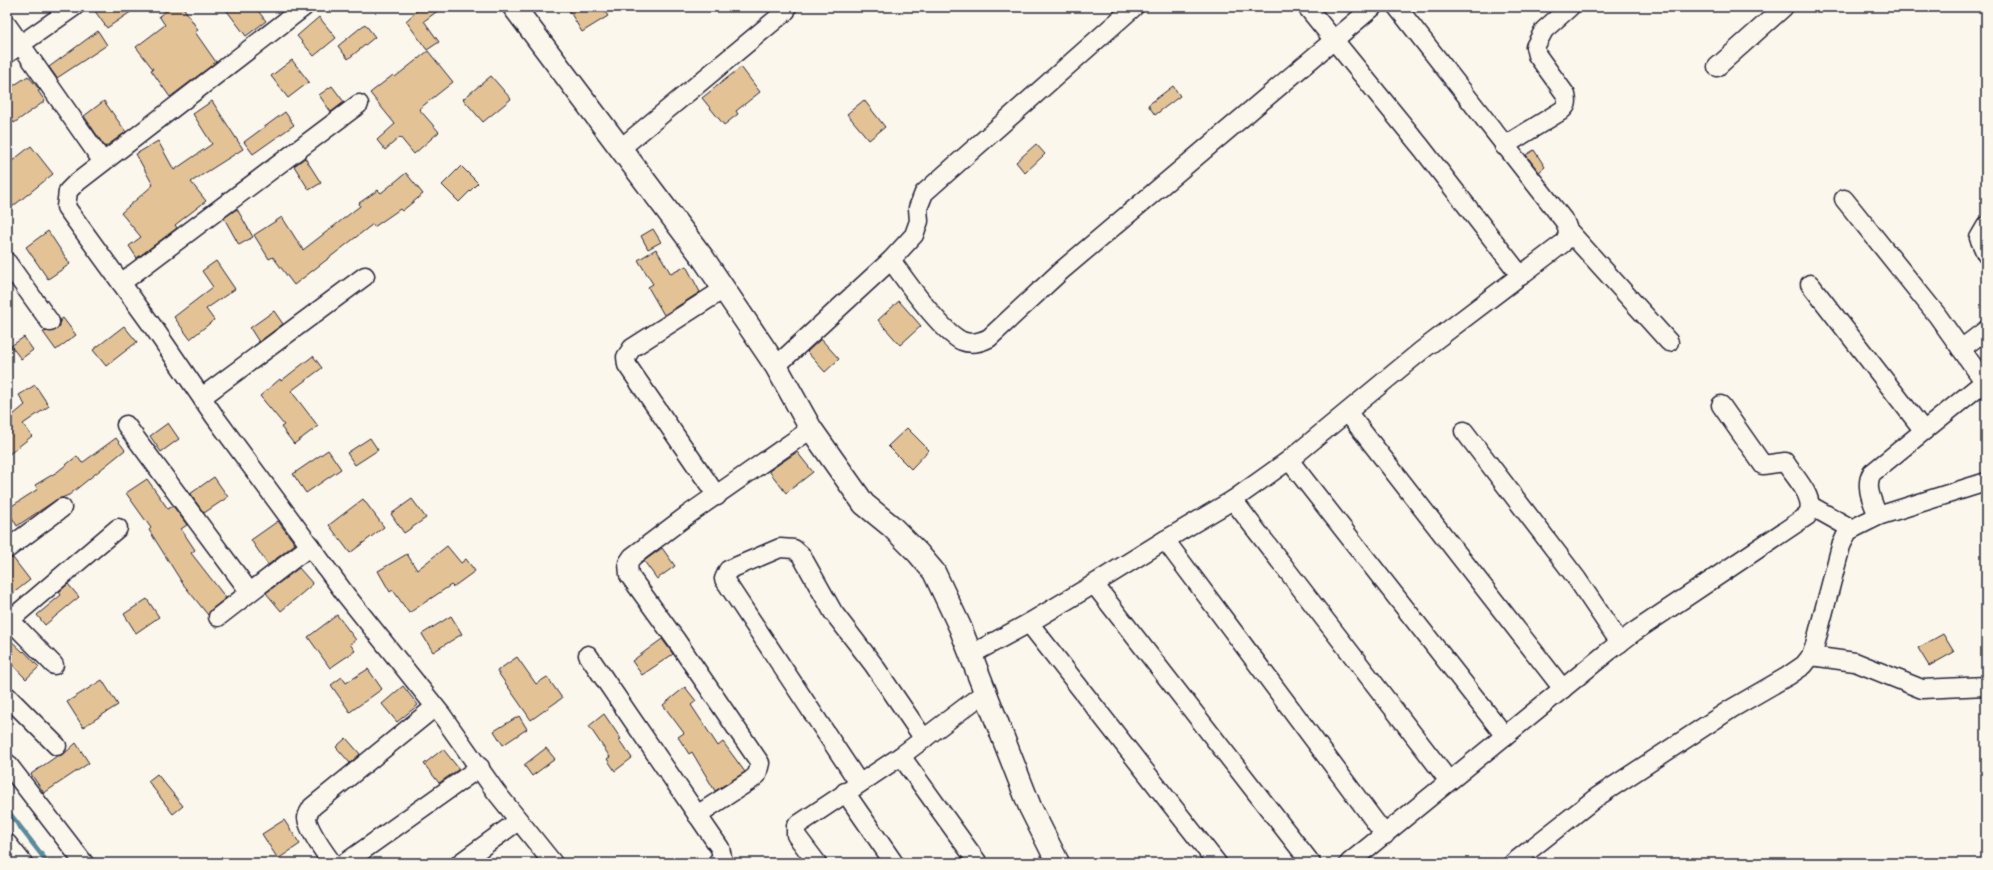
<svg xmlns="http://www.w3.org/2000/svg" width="1993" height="870" viewBox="0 0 1993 870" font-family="Mali,sans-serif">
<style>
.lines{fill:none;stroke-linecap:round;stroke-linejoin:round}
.stream{stroke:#5a8a9b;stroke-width:5}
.building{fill:#e3c396;stroke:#22223b}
.street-casing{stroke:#22223b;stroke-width:21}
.secondary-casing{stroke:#22223b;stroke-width:25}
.street{stroke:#fbf7ec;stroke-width:18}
.secondary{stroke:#fbf7ec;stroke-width:22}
</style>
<rect width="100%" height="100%" fill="#fbf7ec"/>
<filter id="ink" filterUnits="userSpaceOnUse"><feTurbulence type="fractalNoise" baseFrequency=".025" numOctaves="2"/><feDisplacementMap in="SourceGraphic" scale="8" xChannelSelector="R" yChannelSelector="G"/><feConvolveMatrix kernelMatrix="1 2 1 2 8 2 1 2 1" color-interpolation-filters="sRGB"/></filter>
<g filter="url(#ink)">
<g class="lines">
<path class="stream" d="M7,810L48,863"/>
</g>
<g class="building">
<path d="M92,7H138L107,28Z"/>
<path d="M172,7H183L198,30L195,32L216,62L170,97L151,70L153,69L136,47L165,25L159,16Z"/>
<path d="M224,7H255L266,21L246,36Z"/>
<path d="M421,7H443L424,21L439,42L427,50L406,21Z"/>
<path d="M567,7H602L608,16L582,32Z"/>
<path d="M319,17L336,38L314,56L297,36Z"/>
<path d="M365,24L375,37L348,59L338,46Z"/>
<path d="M98,31L107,45L57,78L49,67Z"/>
<path d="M428,51L453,82L419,109L439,132L414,154L400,137L385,150L377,140L395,124L370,93L393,75L395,77Z"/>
<path d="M292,60L309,82L288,98L271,76Z"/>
<path d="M741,67L760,92L736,111L738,114L724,125L702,98Z"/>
<path d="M28,76L40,90L38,91L45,101L14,123L7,113V90Z"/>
<path d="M491,76L511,99L483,122L463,99Z"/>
<path d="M332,86L344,102L331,112L319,95Z"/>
<path d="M1173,86L1180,96L1155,115L1148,105Z"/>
<path d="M864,100L885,127L869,140L847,114Z"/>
<path d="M104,101L126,132L105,147L84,116Z"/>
<path d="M212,101L243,149L191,182L206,201L175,225L177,228L137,258L129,246L141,237L121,213L153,185L136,154L158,141L174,170L212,144L193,114Z"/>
<path d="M285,112L294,125L253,154L244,142Z"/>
<path d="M1036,144L1045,154L1025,173L1016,162Z"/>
<path d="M31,146L53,174L7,211V165Z"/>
<path d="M1534,150L1545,167L1539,172L1526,155Z"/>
<path d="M305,158L321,183L309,190L294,166Z"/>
<path d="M461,166L478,183L459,202L442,185Z"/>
<path d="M406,173L423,194L402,211L400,209L374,227L373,224L294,285L273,257L269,259L254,235L282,217L303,250L360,206L359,203L378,190L381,193Z"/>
<path d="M237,209L253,237L239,245L224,218Z"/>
<path d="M653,229L661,242L648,249L641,236Z"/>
<path d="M48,231L70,264L48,279L26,247Z"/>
<path d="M656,249L671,274L686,266L700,292L664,315L648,287L653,284L638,260Z"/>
<path d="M216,261L235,289L206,309L214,320L190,339L174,317L213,287L202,271Z"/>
<path d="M899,301L921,326L900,345L878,320Z"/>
<path d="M274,311L283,324L259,342L250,328Z"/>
<path d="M63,318L76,335L56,350L43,332L56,330L60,326V320Z"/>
<path d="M124,326L137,342L106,366L93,350Z"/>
<path d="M24,337L33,350L21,359L11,346Z"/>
<path d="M821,339L839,359L825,372L807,352Z"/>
<path d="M313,356L322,368L291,391L318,426L294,444L281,427L284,425L260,396L280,379L281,381Z"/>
<path d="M35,385L49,406L23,424L32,436L7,456V420L25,405L19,395Z"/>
<path d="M168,423L179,439L161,452L150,436Z"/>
<path d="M907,428L929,450L911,469L888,446Z"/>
<path d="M116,438L125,450L69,495L56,500L17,526L7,509L38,489L35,485L57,472L77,456L82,463Z"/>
<path d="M370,438L378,450L355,465L347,453Z"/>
<path d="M328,450L341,469L306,493L293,474Z"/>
<path d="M797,452L813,472L786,493L769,471Z"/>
<path d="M214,477L228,497L204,513L190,494Z"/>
<path d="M147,479L168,509L173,506L187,525L181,529L195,550L191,553L226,598L212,609L208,615L183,584L149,530L151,528L126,493Z"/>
<path d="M363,499L384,527L350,553L329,525Z"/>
<path d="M412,499L426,518L404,533L391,514Z"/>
<path d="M278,521L295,544L268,565L251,540Z"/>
<path d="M447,546L461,563L466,559L475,571L453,587L451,585L409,613L393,590L390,592L378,571L407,554L417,570Z"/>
<path d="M662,548L675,566L657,579L644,561Z"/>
<path d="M13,558L30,580L7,598V559Z"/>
<path d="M299,568L313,584L281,611L266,593Z"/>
<path d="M68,584L79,597L45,625L37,615L61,595L59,592Z"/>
<path d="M147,599L159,617L136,633L124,614Z"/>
<path d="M337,615L356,640L350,644L355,651L330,668L308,637Z"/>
<path d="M451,616L462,634L433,652L422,634Z"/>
<path d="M1943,634L1954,652L1929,666L1918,648Z"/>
<path d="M7,637L23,652L24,651L39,667L26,679L7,659Z"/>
<path d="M662,639L673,654L642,675L632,661Z"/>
<path d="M517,657L536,684L547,677L562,698L531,720L497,671Z"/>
<path d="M368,669L382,689L350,712L331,685L342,677L346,683Z"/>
<path d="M102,680L118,705L83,727L67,702Z"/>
<path d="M403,686L418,705L397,722L382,704Z"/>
<path d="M685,687L696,701L691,705L718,746L723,742L745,772L715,791L692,752L689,754L678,737L684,733L663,705Z"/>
<path d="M604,714L621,739L619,740L632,758L615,771L607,759L610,757L589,726Z"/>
<path d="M519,716L527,729L503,745L494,731Z"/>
<path d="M346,738L360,754L350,763L336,747Z"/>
<path d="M76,743L89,763L44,793L31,774L57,756L64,754Z"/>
<path d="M546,748L555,759L532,776L524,765Z"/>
<path d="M443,749L459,769L439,783L424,764Z"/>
<path d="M157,774L183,806L173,814L148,781Z"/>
<path d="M284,820L300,844L278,859L262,834Z"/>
</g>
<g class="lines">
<g class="street-casing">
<g id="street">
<path d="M304,7L75,184L68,191L66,207L156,331L215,417L346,595L441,714L496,792L553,863"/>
<path d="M1307,7L1421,147L1521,276"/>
<path d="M7,25L103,162"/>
<path d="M7,54L74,7"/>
<path d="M1717,67L1784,7"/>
<path d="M1504,146L1561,111C1567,106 1568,103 1566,95L1537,55L1535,47L1544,30L1570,7"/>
<path d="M621,148L786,11"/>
<path d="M1844,199L1937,315L1986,384"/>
<path d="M1986,226L1979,238L1986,254"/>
<path d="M1569,231L1669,342"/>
<path d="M891,260C905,280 942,332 962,341C972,345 981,342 989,338L1061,271L1373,7"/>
<path d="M7,262L50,322"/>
<path d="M121,283L359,104"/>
<path d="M1810,284L1924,431"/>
<path d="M1961,349L1986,330"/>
<path d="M776,366L891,260L914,235L919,221L918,208L924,193L1134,7"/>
<path d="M202,397L365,276"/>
<path d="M1348,413L1563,689"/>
<path d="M126,425L249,591"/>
<path d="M1464,431L1577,579L1620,643"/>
<path d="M1289,460L1421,351L1562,244C1569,236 1569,231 1565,222L1397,7"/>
<path d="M717,496L627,365L626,357L632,348L724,289"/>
<path d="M1233,500L1165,540L1385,835"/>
<path d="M1811,506L1852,529"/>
<path d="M1878,516C1873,503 1864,486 1872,473L1984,382"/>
<path d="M1165,540L1094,584L1311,863"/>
<path d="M7,549L62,508"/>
<path d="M1094,584L1029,623L1217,863"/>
<path d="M7,617L54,665"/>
<path d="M218,617L310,546"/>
<path d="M10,620L118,528"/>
<path d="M588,655L720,848L722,857L717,863"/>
<path d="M970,655L1029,623"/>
<path d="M1811,656L1855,662L1922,689L1986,686"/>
<path d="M7,696L57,746"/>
<path d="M901,756L978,863"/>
<path d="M7,763L84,863"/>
<path d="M1449,781L1233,500L1289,460L1505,736"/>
<path d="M859,783L728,585L724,579L728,570L780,548L794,549L801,555L833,612L873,664L924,739"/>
<path d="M845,792L894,863"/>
<path d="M697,815L751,780L757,775L760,763L676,640L629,575L628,563L632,557L689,514L811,429"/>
<path d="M7,843L23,863"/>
<path d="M332,863C325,853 308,830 307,818C307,814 310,811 312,807L435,707"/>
<path d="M345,863L480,767"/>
<path d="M460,863L518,821"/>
<path d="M817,863L796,835V826L901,756L984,693"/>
<path d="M1349,863L1609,651L1634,632L1807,516C1818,499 1794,477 1785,462L1763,465L1721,405"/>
<path d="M1513,863L1597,797L1731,709L1788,676L1804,665L1811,656L1815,645L1841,546L1848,531L1878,516L1986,482"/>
</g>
</g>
<g class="secondary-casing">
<path id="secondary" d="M514,7L703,258L776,366L811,429L864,504L891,526L918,553L934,572L960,627L1030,807L1058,863"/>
</g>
<use href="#street" class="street"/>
<use href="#secondary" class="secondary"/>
</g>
</g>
<rect width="1993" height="870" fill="none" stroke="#fbf7ec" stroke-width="24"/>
<rect x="12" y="12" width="1969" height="846" fill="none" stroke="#22223b" stroke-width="1.5" filter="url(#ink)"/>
</svg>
